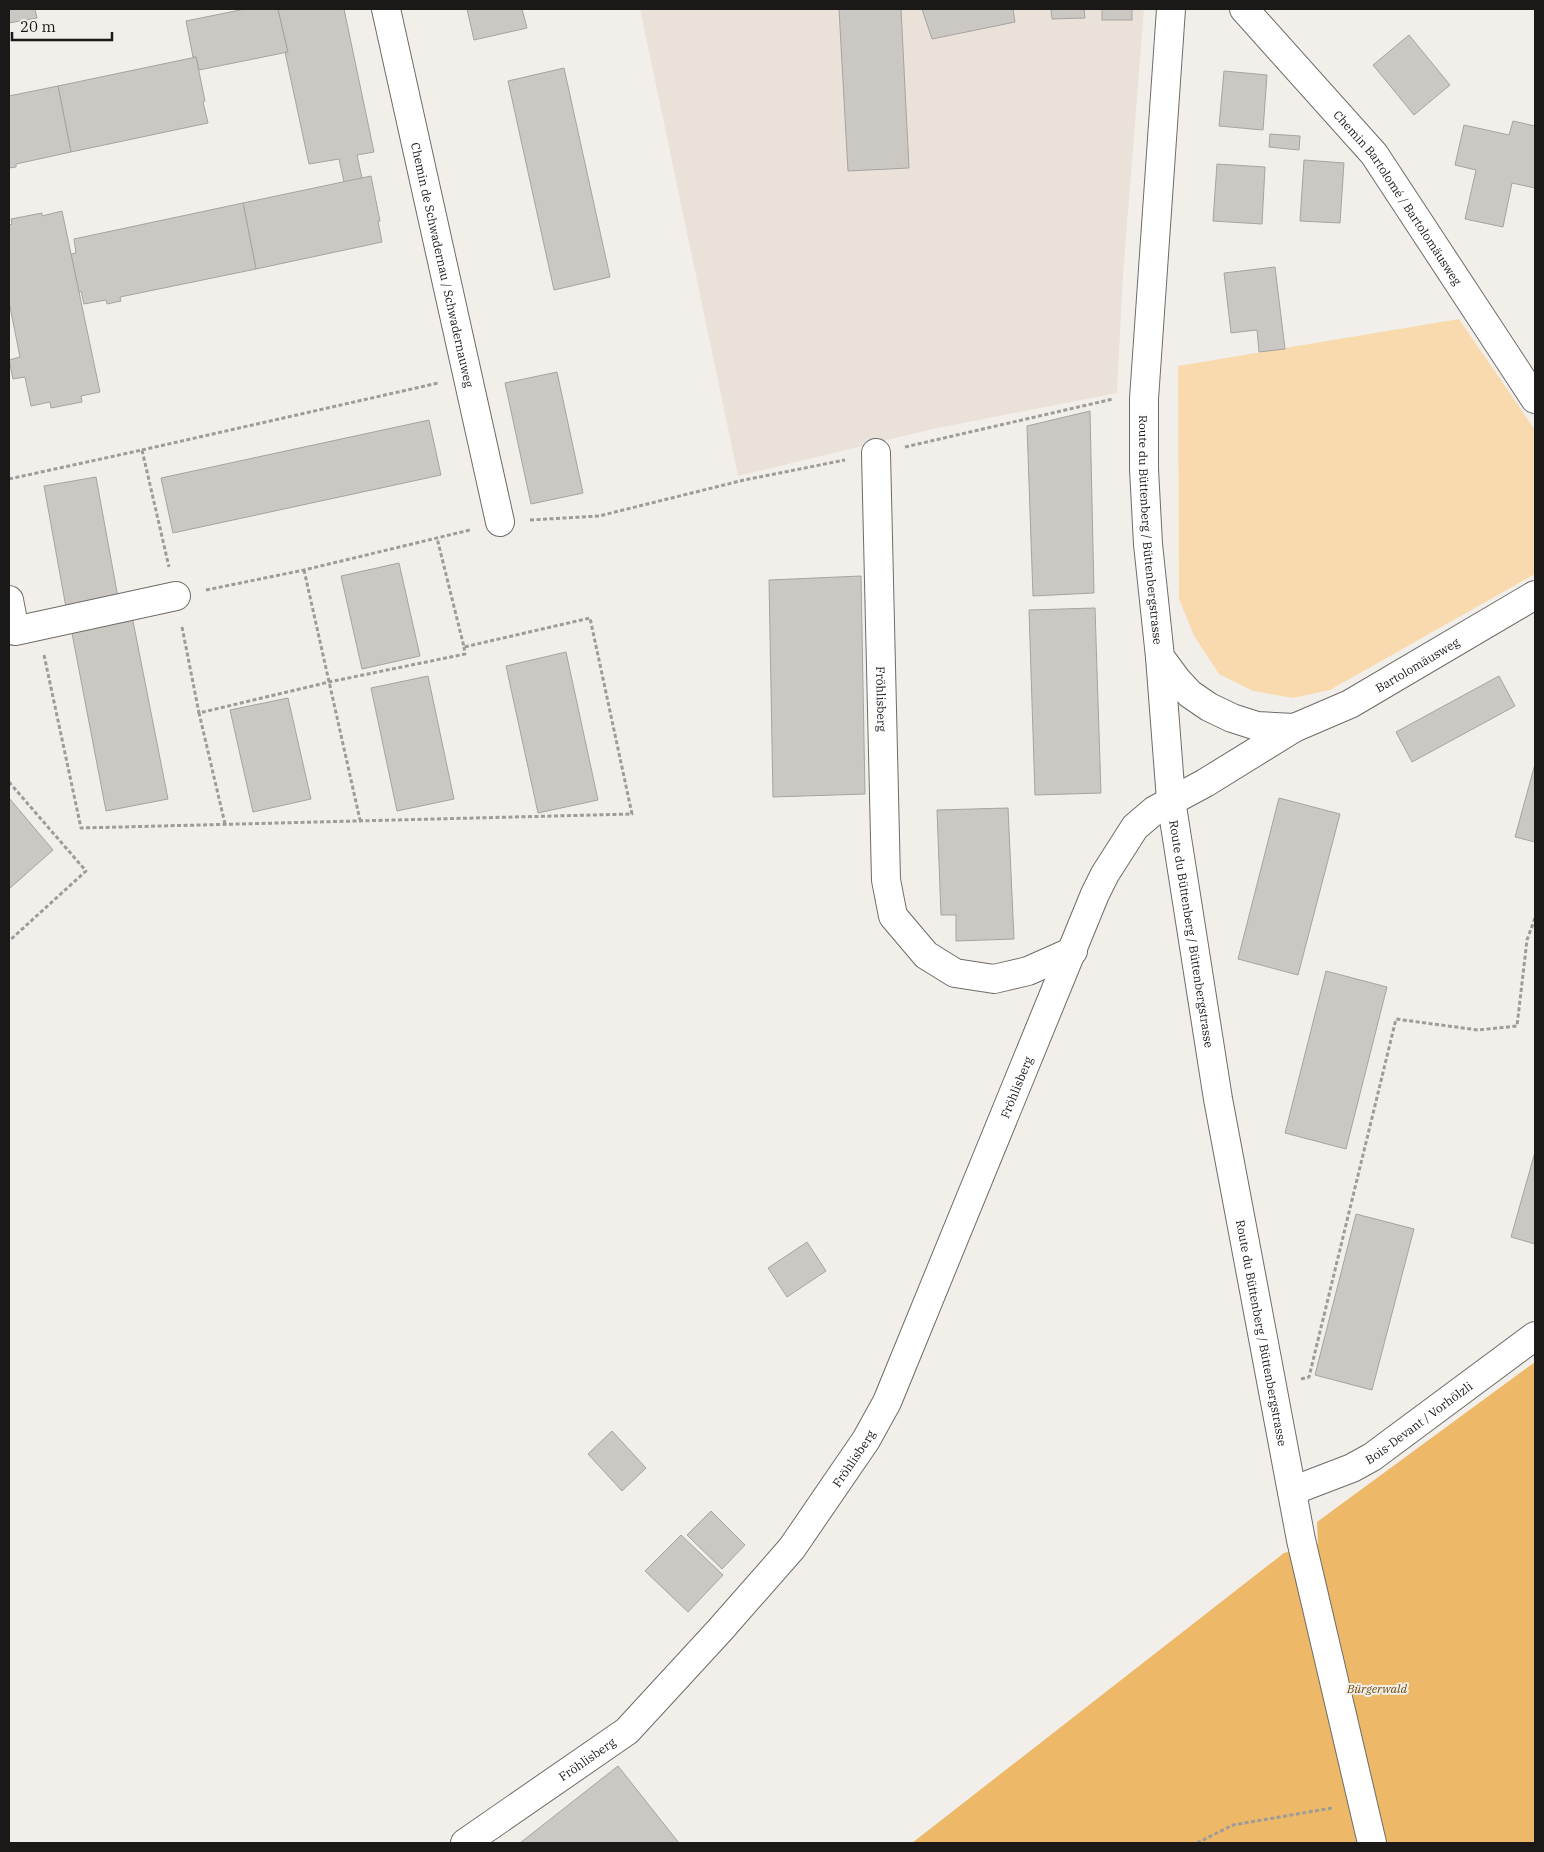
<svg xmlns="http://www.w3.org/2000/svg" width="1544" height="1852" viewBox="0 0 1544 1852" font-family="'IBM Plex Serif',serif">
<style>
.built{fill:#eae2d8}
.green{fill:#f9daaf}
.forest{fill:#edb868}
.building{fill:#cbc8c4;stroke:#a6a3a0}
.lines{fill:none;stroke-linecap:round;stroke-linejoin:round}
.street-casing{stroke:#6e6c68;stroke-width:30}
.secondary-casing{stroke:#6e6c68;stroke-width:30}
.path{stroke:#9e9b99;stroke-width:3;stroke-dasharray:4 2.5;stroke-linecap:butt}
.street{stroke:#fff;stroke-width:28}
.secondary{stroke:#fff;stroke-width:28}
.labels{text-anchor:middle;dominant-baseline:central;stroke-width:4;stroke-linejoin:round;paint-order:stroke}
.street-label{font-size:12px;fill:#1a1918;stroke:#f2efeb}
.park-label{font-size:12px;font-style:italic;fill:#6f4c0f;stroke:#f2efeb}
</style>
<rect width="100%" height="100%" fill="#f2efeb"/>
<path class="built" d="M640,9H1144L1123,276L1117,393L933,429L738,476Z"/>
<path class="green" d="M1459,319L1535,430V574L1330,690L1293,698L1253,691L1219,674L1194,636L1179,599L1178,366Z"/>
<path class="forest" d="M1535,1362V1843H912L1284,1553L1318,1544L1317,1522Z"/>
<g class="building">
<path d="M9,9H35L37,18L9,23Z"/>
<path d="M245,9H278L288,52L199,70L196,57H193L186,21Z"/>
<path d="M278,9H344L374,152L357,155L362,178L344,182L339,159L309,164L285,52H288Z"/>
<path d="M467,9H522L527,28L474,40Z"/>
<path d="M839,9H901L909,168L848,171Z"/>
<path d="M922,9H1013L1015,22L932,39Z"/>
<path d="M1051,9H1084L1085,18L1052,19Z"/>
<rect x="1102" y="9" width="30" height="11"/>
<path d="M1409,35L1450,85L1414,115L1373,65Z"/>
<path d="M196,57L205,101L203,102L208,123L71,152L58,86Z"/>
<path d="M564,68L610,277L554,290L508,81Z"/>
<path d="M1224,71L1267,75L1263,130L1219,126Z"/>
<path d="M58,86L71,152L16,164V167L9,168V96Z"/>
<path d="M1513,121L1535,126V188L1512,183L1503,227L1465,219L1476,170L1455,165L1464,125L1509,135Z"/>
<path d="M1270,134L1300,136L1299,150L1269,147Z"/>
<path d="M1304,160L1344,163L1340,223L1300,221Z"/>
<path d="M1217,164L1265,167L1262,224L1213,221Z"/>
<path d="M371,176L380,221H378L382,242L256,269L243,203Z"/>
<path d="M243,203L256,269L120,297L121,301L107,304L106,300L84,304L81,291L79,292L71,254L76,253L74,239Z"/>
<path d="M62,211L100,392L81,396L82,402L51,408L50,402L31,406L25,377L13,379L9,360L20,357L9,302V225L12,224L11,219L42,213V216Z"/>
<path d="M1275,267L1285,349L1259,352L1257,330L1231,333L1224,273Z"/>
<path d="M557,372L583,493L531,504L505,383Z"/>
<path d="M1090,411L1094,593L1033,596L1027,426Z"/>
<path d="M429,420L441,475L173,533L161,478Z"/>
<path d="M96,477L119,603L67,613L44,486Z"/>
<path d="M399,563L420,656L362,669L341,576Z"/>
<path d="M861,576L865,794L773,797L769,580Z"/>
<path d="M1095,608L1101,793L1035,795L1029,610Z"/>
<path d="M132,616L168,799L106,811L71,628Z"/>
<path d="M566,652L598,800L538,813L506,666Z"/>
<path d="M428,676L454,799L397,811L371,688Z"/>
<path d="M1499,676L1515,706L1412,762L1396,732Z"/>
<path d="M288,698L311,799L253,812L230,710Z"/>
<path d="M1535,764V842L1515,837Z"/>
<path d="M9,798L53,850L9,889Z"/>
<path d="M1279,798L1340,814L1298,975L1238,959Z"/>
<path d="M1008,808L1014,939L956,941V915H941L937,810Z"/>
<path d="M1326,971L1387,987L1346,1149L1285,1133Z"/>
<path d="M1535,1152V1244L1511,1237Z"/>
<path d="M1356,1214L1414,1229L1372,1390L1315,1375Z"/>
<path d="M807,1242L826,1271L787,1297L768,1268Z"/>
<path d="M612,1431L646,1468L622,1491L588,1454Z"/>
<path d="M711,1511L745,1545L722,1569L687,1535Z"/>
<path d="M681,1535L723,1575L688,1612L645,1571Z"/>
<path d="M618,1766L679,1843H520Z"/>
</g>
<g class="lines">
<g class="street-casing">
<g id="street">
<path id="s1" d="M386,9L500,522"/>
<path id="s2" d="M1244,9L1374,154L1535,399"/>
<path id="s3" d="M876,453L886,880L893,916L926,955L955,973L994,979L1028,971L1073,951"/>
<path d="M9,600L15,631L176,596"/>
<path id="s4" d="M1160,657L1171,800L1218,1099L1301,1540L1372,1843"/>
<path id="s5" d="M1292,1491L1352,1468L1372,1457L1535,1336"/>
<path id="s6" d="M465,1843L627,1731L720,1630L792,1548L866,1440L887,1402L1095,894L1105,874L1135,827L1155,810L1205,783L1294,728"/>
</g>
</g>
<g class="secondary-casing">
<g id="secondary">
<path id="s7" d="M1171,9L1144,399V469L1148,544L1160,657L1177,680L1190,694L1209,707L1232,718L1257,726L1294,728L1350,704L1535,595"/>
</g>
</g>
<g class="path">
<path d="M905,447L1113,399"/>
<path d="M142,450L438,383"/>
<path d="M9,479L142,450L169,567"/>
<path d="M530,520L599,516L744,480L845,460"/>
<path d="M304,570L360,820"/>
<path d="M206,590L304,570L470,530"/>
<path d="M182,627L199,713"/>
<path d="M44,655L81,828L632,814L590,618L464,647L437,538"/>
<path d="M9,782L86,871L9,941"/>
<path d="M225,824L199,713L329,682L465,654L464,647"/>
<path d="M1301,1379L1309,1377L1396,1019L1478,1030L1517,1026L1527,940L1535,918"/>
<path d="M1197,1843L1233,1825L1332,1808"/>
</g>
<use href="#street" class="street"/>
<use href="#secondary" class="secondary"/>
</g>
<g class="labels">
<g class="street-label">
<text stroke="none"><textPath href="#s2" startOffset="244">Chemin Bartolomé / Bartolomäusweg</textPath></text>
<text stroke="none"><textPath href="#s1" startOffset="262">Chemin de Schwadernau / Schwadernauweg</textPath></text>
<text stroke="none"><textPath href="#s7" startOffset="522">Route du Büttenberg / Büttenbergstrasse</textPath></text>
<text stroke="none"><textPath href="#s7" startOffset="948">Bartolomäusweg</textPath></text>
<text stroke="none"><textPath href="#s3" startOffset="246">Fröhlisberg</textPath></text>
<text stroke="none"><textPath href="#s4" startOffset="279">Route du Büttenberg / Büttenbergstrasse</textPath></text>
<text stroke="none"><textPath href="#s6" startOffset="958">Fröhlisberg</textPath></text>
<text stroke="none"><textPath href="#s4" startOffset="684">Route du Büttenberg / Büttenbergstrasse</textPath></text>
<text stroke="none"><textPath href="#s5" startOffset="145">Bois-Devant / Vorhölzli</textPath></text>
<text stroke="none"><textPath href="#s6" startOffset="552">Fröhlisberg</textPath></text>
<text stroke="none"><textPath href="#s6" startOffset="148">Fröhlisberg</textPath></text>
</g>
<g class="park-label">
<text x="1377" y="1688">Bürgerwald</text>
</g>
</g>
<rect width="1544" height="1852" fill="none" stroke="#1a1918" stroke-width="20"/>
<path d="M12 32v8h100v-8" fill="none" stroke="#1a1918" stroke-width="2.5"/>
<text x="20" y="32" font-size="15" fill="#1a1918" stroke="#f2efeb" stroke-width="4" paint-order="stroke">20 m</text>
</svg>
